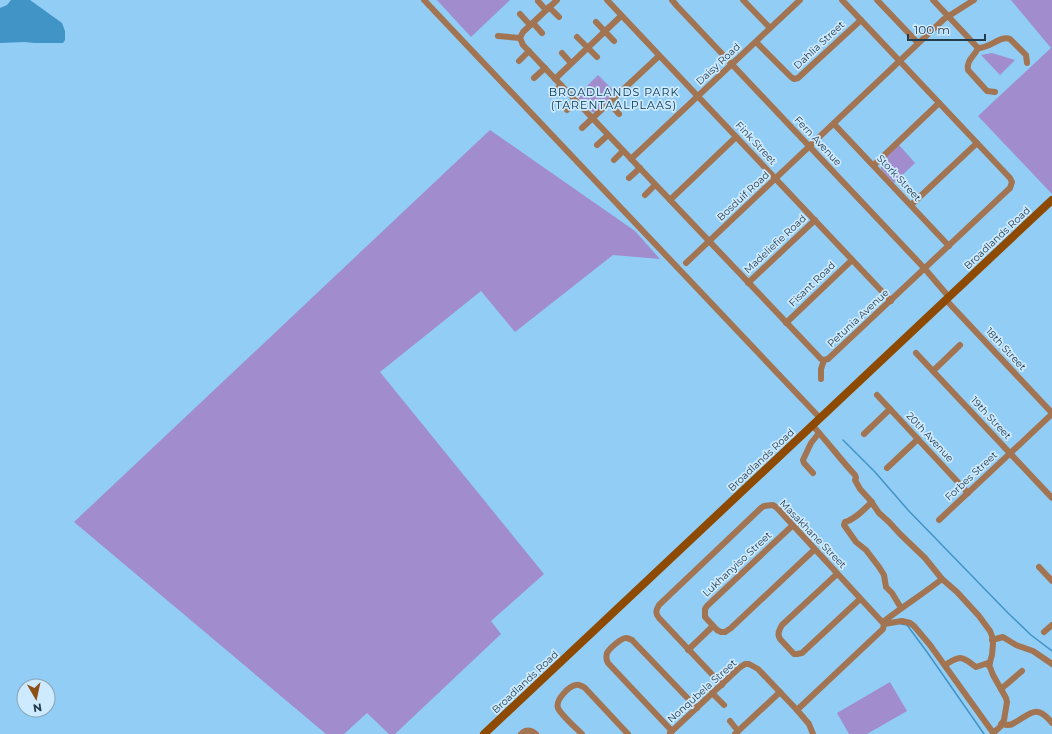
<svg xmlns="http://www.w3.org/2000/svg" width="1052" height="734" viewBox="0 0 1052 734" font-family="Montserrat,sans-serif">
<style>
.green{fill:#a18cce}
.water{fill:#4194c6}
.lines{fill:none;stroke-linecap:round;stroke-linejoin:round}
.stream{stroke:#4194c6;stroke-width:1.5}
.minor{stroke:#a27451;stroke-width:6}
.secondary{stroke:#8d4a00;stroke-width:8}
.labels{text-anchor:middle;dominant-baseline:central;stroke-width:3.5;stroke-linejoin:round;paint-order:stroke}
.street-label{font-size:10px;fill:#233c4c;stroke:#cdeaff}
.neighbourhood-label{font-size:11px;letter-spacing:1px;fill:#00324c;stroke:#cdeaff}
</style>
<rect width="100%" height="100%" fill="#91cdf5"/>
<g class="green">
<path d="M437,0H510L471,37Z"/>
<path d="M1011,0H1052V194L978,116L1051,48Z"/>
<path d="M992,53L1015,60L1000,75L981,55Z"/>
<path d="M598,75L616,93L595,112H592L577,96Z"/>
<path d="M490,130L635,231L660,259L613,255L515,332L481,291L380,372L544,574L491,621L501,634L395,734H389L367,713L344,734H326L74,522Z"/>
<path d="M899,145L915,163L894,183L881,169V162Z"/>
<path d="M890,682L907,711L867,734H849L837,713Z"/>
</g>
<path class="water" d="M11,0H30L62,23L65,31V40L63,43H34L25,42L0,43V8L7,5Z"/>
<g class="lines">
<g class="stream">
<path d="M843,440L875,472L908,510L1008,613L1031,635L1052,651"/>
<path d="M901,624L907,625L927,652L984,734"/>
</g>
<g class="minor">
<path d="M424,0L820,418"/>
<path d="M557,0L523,32L520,38L523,45L821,359L824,360L828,359L1010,188L1012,182L1010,178L842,0"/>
<path d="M607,0L891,301"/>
<path d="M672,0L677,6L925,269L949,297"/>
<path d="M743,0L770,28"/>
<path d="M877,0L918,43"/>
<path d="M933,0L978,48C991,48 1000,35 1010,39L1026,55L1027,63"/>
<path d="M538,1L546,10"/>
<path d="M549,7L559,17"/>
<path d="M520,14L530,25"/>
<path d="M596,22L614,41"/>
<path d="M533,23L542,33"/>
<path d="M498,36L520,38"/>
<path d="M577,37L597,57"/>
<path d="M756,42L791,77L794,79L798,78L861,20"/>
<path d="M978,48C975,56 966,60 968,70L987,91L995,92"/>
<path d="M562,53L571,63"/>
<path d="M519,61L529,51"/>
<path d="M534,78L545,68"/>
<path d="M555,79L621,16"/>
<path d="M551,95L561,85"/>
<path d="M609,103L619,114"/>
<path d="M567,110L576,101"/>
<path d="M834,124L949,246"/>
<path d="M582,128L659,56"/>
<path d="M597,145L608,135"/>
<path d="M631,159L800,0"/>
<path d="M614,160L623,151"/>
<path d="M874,165L939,103"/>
<path d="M629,178L640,168"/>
<path d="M645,195L655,185"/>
<path d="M670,200L736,137"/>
<path d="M911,205L977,143"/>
<path d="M686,263L944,19L974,0"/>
<path d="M748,283L815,220"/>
<path d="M946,300L1052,413"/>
<path d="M786,323L852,260"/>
<path d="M916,353L1052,498"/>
<path d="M933,371L960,345"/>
<path d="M821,379V369L824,360"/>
<path d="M877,395L968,493"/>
<path d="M812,425C827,441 840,459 855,475L856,478L855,480L860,489L870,500L879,513L889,522L900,534L925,558L942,579L957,592L979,616L990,631L992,636L993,644L992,655L990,662L987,664L990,667L993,675L1006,698L1007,702L1004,720L1000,727L993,733"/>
<path d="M864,434L890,409"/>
<path d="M887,468L918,439"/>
<path d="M813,473L804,463L803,460L811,443L819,433"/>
<path d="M872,502C864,509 856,519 845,522L844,525L856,542L866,550L879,567L884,575L886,587L892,593L901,608"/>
<path d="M939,520L1052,414"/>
<path d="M792,526L707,606L705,609V617L717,630L721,632H725L731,628L814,550"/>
<path d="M1039,567L1052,581"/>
<path d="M837,574L782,625C779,630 777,634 780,639L794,654H797L802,653L860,599"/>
<path d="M883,622C902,607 923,594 942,579"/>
<path d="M884,624L902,621L910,623L914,626L930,645L994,734"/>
<path d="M1044,632L1052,625"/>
<path d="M992,640L1003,637L1016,645L1033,651L1052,664"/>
<path d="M688,650L713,626"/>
<path d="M945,665C961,655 961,656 976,667L985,664L990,663"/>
<path d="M722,685L659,618C655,613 656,610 659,605L761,508L764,506L773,505L777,508L871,610L884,624L883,629L797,710"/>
<path d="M1001,689L1022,671"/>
<path d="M712,693L724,705"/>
<path d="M730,721L738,731"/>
<path d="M1001,724C1006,725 1010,726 1014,723C1031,714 1036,703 1052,723"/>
<path d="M672,731L608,663C606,660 606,657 607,653C609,649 621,638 626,638C628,638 630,639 632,640L697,708"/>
<path d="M670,733L739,668L745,664H749L758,669L797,710L809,724L813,734"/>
<path d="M521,734C526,729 531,730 536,734"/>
<path d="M582,734C576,728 561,715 558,708C555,700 569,686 576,685C579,684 582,686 585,688L628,734"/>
<path d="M735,734L780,692"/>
</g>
<path class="secondary" d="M484,734L1052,200"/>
</g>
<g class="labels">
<g class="street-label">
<text transform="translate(819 45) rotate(-43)">Dahlia Street</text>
<text transform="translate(718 64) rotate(-43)">Daisy Road</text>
<text transform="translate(818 141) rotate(47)">Fern Avenue</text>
<text transform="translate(756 143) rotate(47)">Fink Street</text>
<text transform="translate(899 178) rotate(47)">Stork Street</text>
<text transform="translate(743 196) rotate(-43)">Bosduif Road</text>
<text transform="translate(997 238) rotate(-43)">Broadlands Road</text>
<text transform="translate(775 244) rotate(-43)">Madeliefie Road</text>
<text transform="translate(812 284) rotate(-44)">Fisant Road</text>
<text transform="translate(858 318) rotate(-43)">Petunia Avenue</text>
<text transform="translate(1006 349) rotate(47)">18th Street</text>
<text transform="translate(991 418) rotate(47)">19th Street</text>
<text transform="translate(930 437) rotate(47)">20th Avenue</text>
<text transform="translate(761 460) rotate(-43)">Broadlands Road</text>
<text transform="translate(971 476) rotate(-43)">Forbes Street</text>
<text transform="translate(813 534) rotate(46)">Masakhane Street</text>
<text transform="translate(737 564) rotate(-43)">Lukhanyiso Street</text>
<text transform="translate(525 682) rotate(-43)">Broadlands Road</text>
<text transform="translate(702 691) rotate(-42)">Nonqubela Street</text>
</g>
<g class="neighbourhood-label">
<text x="614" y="92">BROADLANDS PARK<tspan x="614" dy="13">(TARENTAALPLAAS)</tspan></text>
</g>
</g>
<g transform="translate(36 698) rotate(171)"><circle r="19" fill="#cdeaff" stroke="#89a4b7"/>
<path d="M0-3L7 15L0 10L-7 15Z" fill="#8d4f13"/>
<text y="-6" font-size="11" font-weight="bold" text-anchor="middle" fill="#233c4c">N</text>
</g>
<path d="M908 34v6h77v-6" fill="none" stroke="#233c4c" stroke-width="2"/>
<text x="914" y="34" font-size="12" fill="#233c4c" stroke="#cdeaff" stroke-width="3" paint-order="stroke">100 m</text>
</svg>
